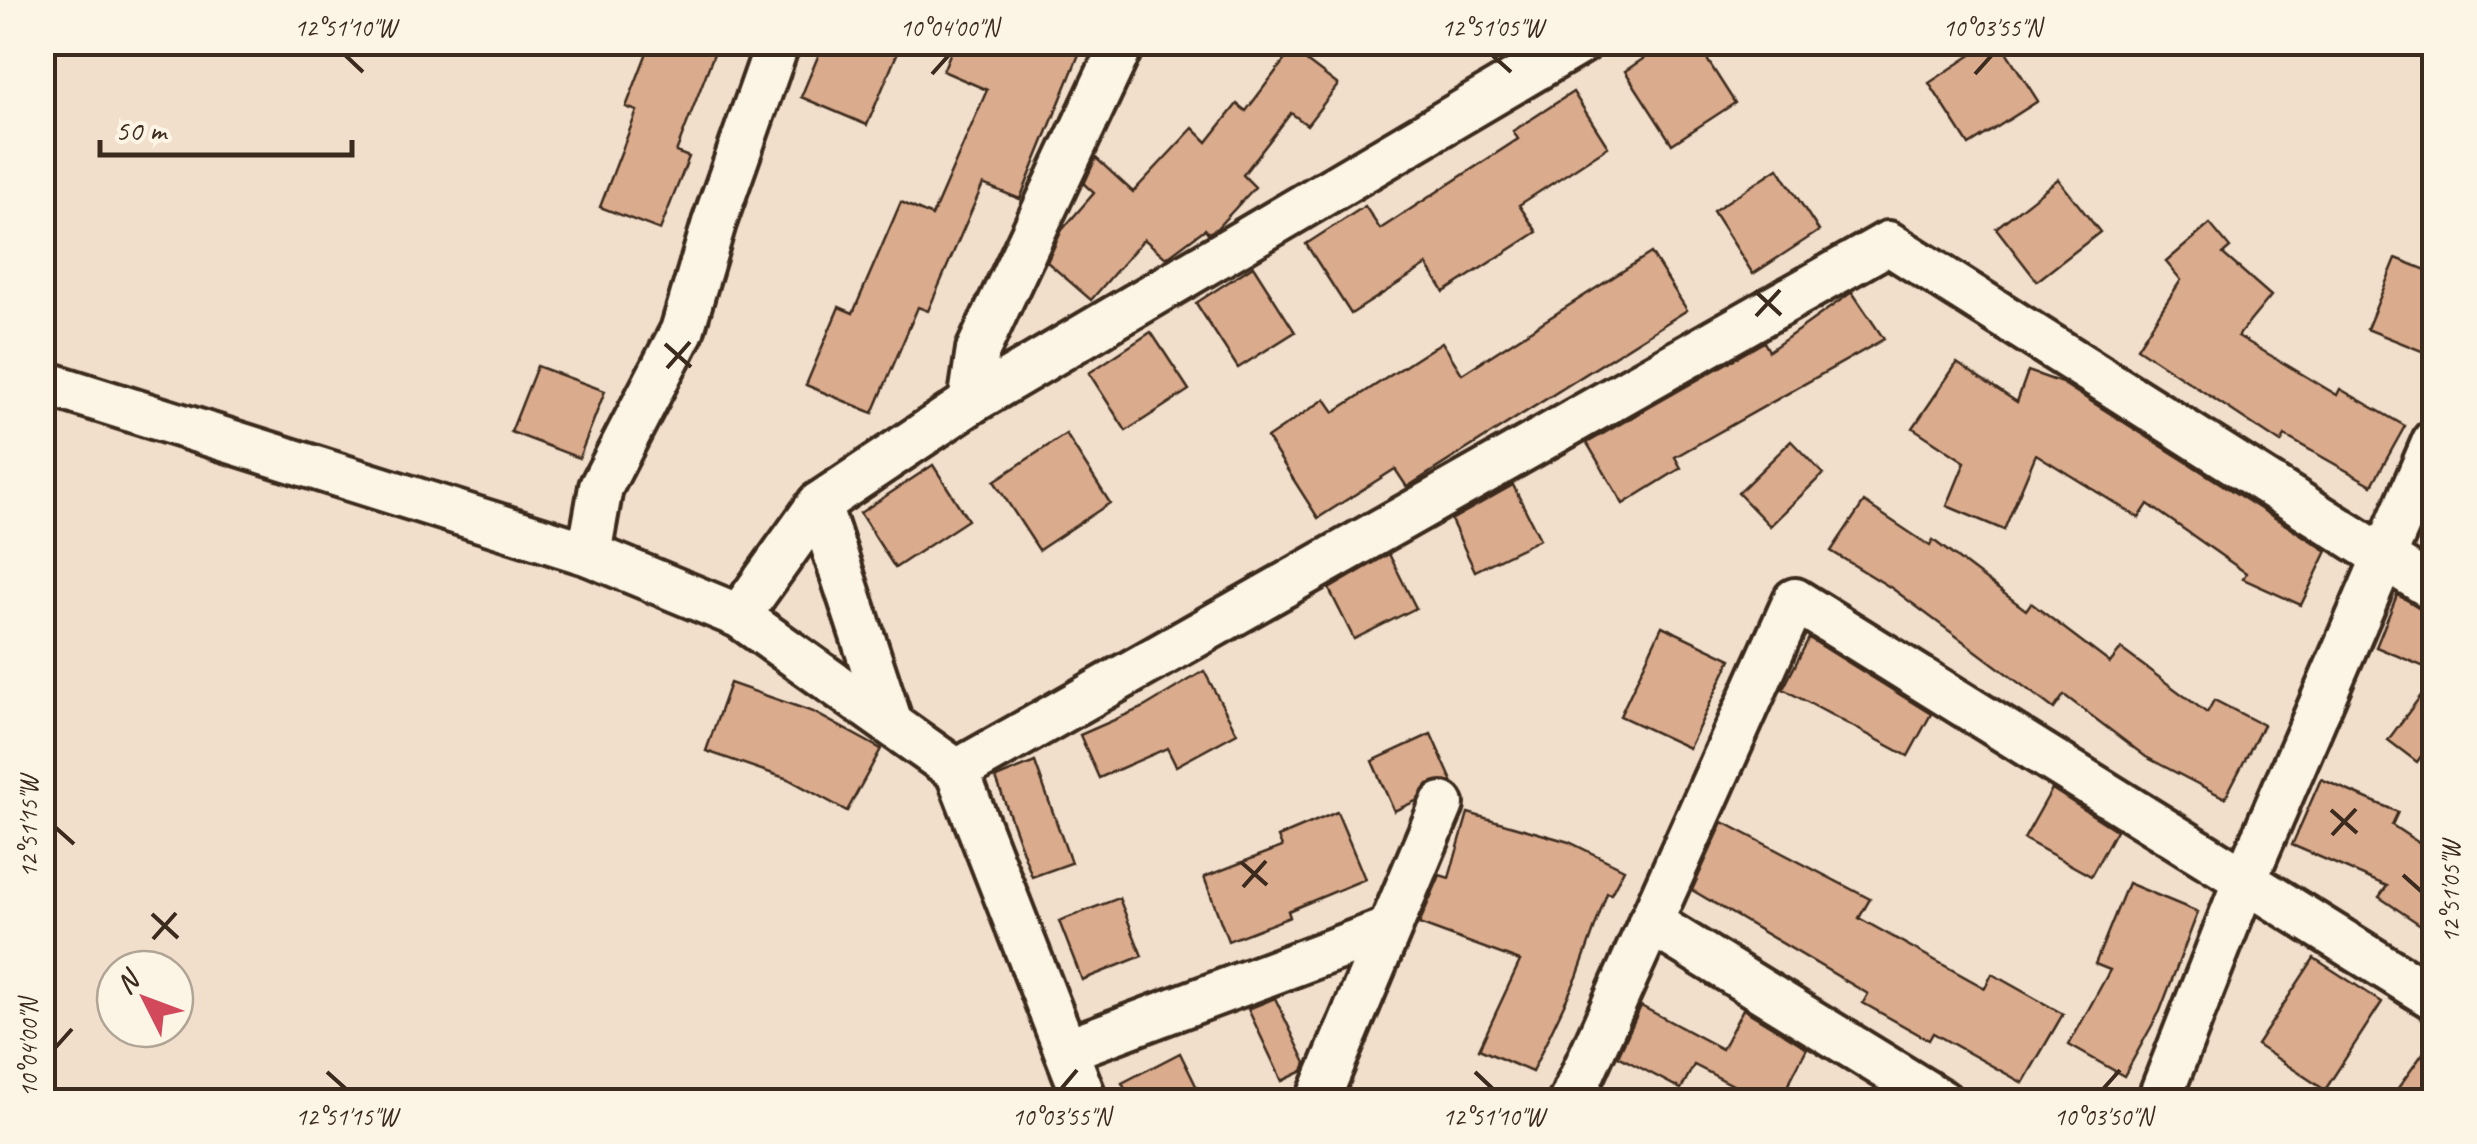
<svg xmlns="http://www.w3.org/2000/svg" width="2477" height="1144" viewBox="0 0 2477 1144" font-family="Caveat,sans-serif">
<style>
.building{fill:#dbab8d;stroke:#3b2a1e;stroke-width:2.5}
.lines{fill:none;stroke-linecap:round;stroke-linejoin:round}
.minor-casing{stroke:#3b2a1e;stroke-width:50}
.minor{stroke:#fcf5e5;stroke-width:42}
.ticks{fill:none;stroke:#3b2a1e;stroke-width:4}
.neatline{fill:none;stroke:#3b2a1e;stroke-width:4}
.ticks-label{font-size:25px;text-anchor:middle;fill:#3b2a1e}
</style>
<rect width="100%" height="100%" fill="#f2dfcb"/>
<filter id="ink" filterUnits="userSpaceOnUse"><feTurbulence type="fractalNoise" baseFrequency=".01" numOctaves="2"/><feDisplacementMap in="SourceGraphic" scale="20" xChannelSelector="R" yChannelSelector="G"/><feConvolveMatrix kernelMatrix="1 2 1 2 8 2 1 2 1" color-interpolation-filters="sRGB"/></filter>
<g filter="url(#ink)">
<g class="building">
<path d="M651,42H692L715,51L676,152L689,157L660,230L600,207L637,111L626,107Z"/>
<path d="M824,42H902L867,125L801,97Z"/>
<path d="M955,42H1084L1020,199L983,184L928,311L918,307L873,413L806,385L839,307L853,313L901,202L932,216L987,90L943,71Z"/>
<path d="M1668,42H1696L1735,103L1672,144L1625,71Z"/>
<path d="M1991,42H2000L2038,101L1969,145L1929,83Z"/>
<path d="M1292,50L1338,85L1307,125L1291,113L1243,175L1255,187L1216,229L1208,233L1205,229L1166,258L1144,239L1091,300L1047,262L1062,230L1094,193L1084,184L1096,158L1133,192L1193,128L1207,142L1237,104L1246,111Z"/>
<path d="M1573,92L1608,147L1519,205L1537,232L1444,292L1427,265L1351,314L1306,244L1365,206L1380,229L1518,139L1513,131Z"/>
<path d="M1778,168L1819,231L1753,274L1713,211Z"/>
<path d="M2058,179L2100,232L2037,281L1996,228Z"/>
<path d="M2210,224L2230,248L2223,254L2271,296L2238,336L2337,395L2340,389L2405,426L2372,485L2285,436L2281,443L2137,348L2181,280L2166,262Z"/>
<path d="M1651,253L1687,310L1407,487L1395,469L1318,518L1267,438L1325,399L1334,412L1442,342L1462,374Z"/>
<path d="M2396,258L2434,273V356L2367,329Z"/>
<path d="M1253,266L1295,332L1238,368L1196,303Z"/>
<path d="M1852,292L1884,339L1675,457L1681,468L1623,504L1587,443L1764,342L1769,351Z"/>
<path d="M1151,332L1189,390L1126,431L1089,373Z"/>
<path d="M1957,363L2017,402L2028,371L2062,383L2327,551L2301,605L2243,579L2246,573L2148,504L2139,518L2036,454L2004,530L1947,506L1965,462L1913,428Z"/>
<path d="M537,366L605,391L579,458L511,432Z"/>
<path d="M1066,434L1110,503L1039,550L994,481Z"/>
<path d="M1791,441L1823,474L1770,526L1738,493Z"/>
<path d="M933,465L968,520L895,568L860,513Z"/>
<path d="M1513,485L1540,539L1475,571L1451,520Z"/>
<path d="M1864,502L1930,546L1933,540L2026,610L2031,603L2110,663L2121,649L2207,713L2214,700L2263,725L2225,798L2146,757L2064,695L2054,709L1893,589L1831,551Z"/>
<path d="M1389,554L1416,608L1354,639L1329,589Z"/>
<path d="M2397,595L2434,614V671L2376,647Z"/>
<path d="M1662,626L1731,659L1689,748L1620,716Z"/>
<path d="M1809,638L1931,714L1908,756L1783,689Z"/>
<path d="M1204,671L1237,733L1176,766L1167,748L1099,778L1080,735L1144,707Z"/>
<path d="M2434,678V738L2417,762L2388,740Z"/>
<path d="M730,683L813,712L881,749L847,811L788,779L706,751Z"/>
<path d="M1431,734L1452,781L1428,784L1416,801L1394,811L1372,761Z"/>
<path d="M1035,762L1071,863L1032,877L996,778Z"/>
<path d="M2321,779L2398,812L2392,825L2434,853V934L2379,897L2387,886L2292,845Z"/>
<path d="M2052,789L2116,830L2091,876L2024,839Z"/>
<path d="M1337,812L1365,879L1288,911L1290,917L1228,941L1204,877L1282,847L1278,837Z"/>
<path d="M1468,813L1569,842L1624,869L1611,894L1607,893L1577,977L1532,1072L1479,1049L1520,961L1419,924L1440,875L1449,878Z"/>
<path d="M1723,822L1870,899L1859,918L1985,988L1992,974L2063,1014L2023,1083L1933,1033L1929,1040L1863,1003L1868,994L1692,890Z"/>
<path d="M2128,883L2198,912L2160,1011L2124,1076L2069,1045L2110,970L2095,964Z"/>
<path d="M1119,898L1142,956L1082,980L1059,921Z"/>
<path d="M2314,958L2382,1002L2325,1090L2257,1045Z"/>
<path d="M1275,998L1306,1063L1303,1071L1282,1081L1248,1009Z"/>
<path d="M1641,1006L1722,1049L1743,1009L1807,1048L1779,1102H1766L1694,1065L1681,1089L1618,1056Z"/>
<path d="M2434,1038V1102H2388Z"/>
<path d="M1180,1053L1204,1102H1132L1122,1083Z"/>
</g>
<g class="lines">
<g class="minor-casing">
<g id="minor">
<path d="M42,382L589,554L739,616L957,771L1086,1102"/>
<path d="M970,403L978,350L1123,42"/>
<path d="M819,504L891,723"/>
<path d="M589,554L601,487L682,331L714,223L778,42"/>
<path d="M739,616L819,504L970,403L1581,42"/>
<path d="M957,771L1888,243L2434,589"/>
<path d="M1650,922L1942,1102"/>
<path d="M1066,1050L1389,929"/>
<path d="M1317,1102L1442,804"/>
<path d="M1570,1102L1795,600L2434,998"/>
<path d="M2158,1102L2245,880L2434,441"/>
</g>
</g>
<use href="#minor" class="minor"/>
</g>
</g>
<path class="ticks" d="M345,55L363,72M1492,55L1511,72M932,74L949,55M1975,74L1992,55M1755,291L1781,315M1756,316L1780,290M665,344L691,367M667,368L690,342M2331,810L2357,833M55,827L74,844M2332,835L2356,809M1241,862L1267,885M2403,875L2422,892M1243,887L1266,861M152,914L178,938M153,939L176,913M55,1048L72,1029M327,1072L346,1089M1475,1072L1493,1089M1061,1089L1077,1070M2103,1089L2120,1070"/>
<rect width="2477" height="1144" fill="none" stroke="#fcf5e5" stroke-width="110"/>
<g transform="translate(145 999) rotate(312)"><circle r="48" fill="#fcf5e5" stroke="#afa495" stroke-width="2.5"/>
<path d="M0-8L18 38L0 25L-18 38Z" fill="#d1495b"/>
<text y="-15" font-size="28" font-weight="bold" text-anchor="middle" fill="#3b2a1e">N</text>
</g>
<path d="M100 140v15h252v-15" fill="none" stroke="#3b2a1e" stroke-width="5"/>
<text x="115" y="140" font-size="30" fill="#3b2a1e" stroke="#fcf5e5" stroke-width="8" paint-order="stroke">50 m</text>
<rect x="55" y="55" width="2367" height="1034" class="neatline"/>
<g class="ticks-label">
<text x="345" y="36">12°51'10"W</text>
<text x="949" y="36">10°04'00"N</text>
<text x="1492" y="36">12°51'05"W</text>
<text x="1992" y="36">10°03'55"N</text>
<text transform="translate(28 827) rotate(-90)" y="9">12°51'15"W</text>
<text transform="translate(2450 892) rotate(-90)" y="9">12°51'05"W</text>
<text transform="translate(28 1048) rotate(-90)" y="9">10°04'00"N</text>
<text x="346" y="1125">12°51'15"W</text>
<text x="1061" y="1125">10°03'55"N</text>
<text x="1493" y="1125">12°51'10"W</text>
<text x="2103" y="1125">10°03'50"N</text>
</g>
</svg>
